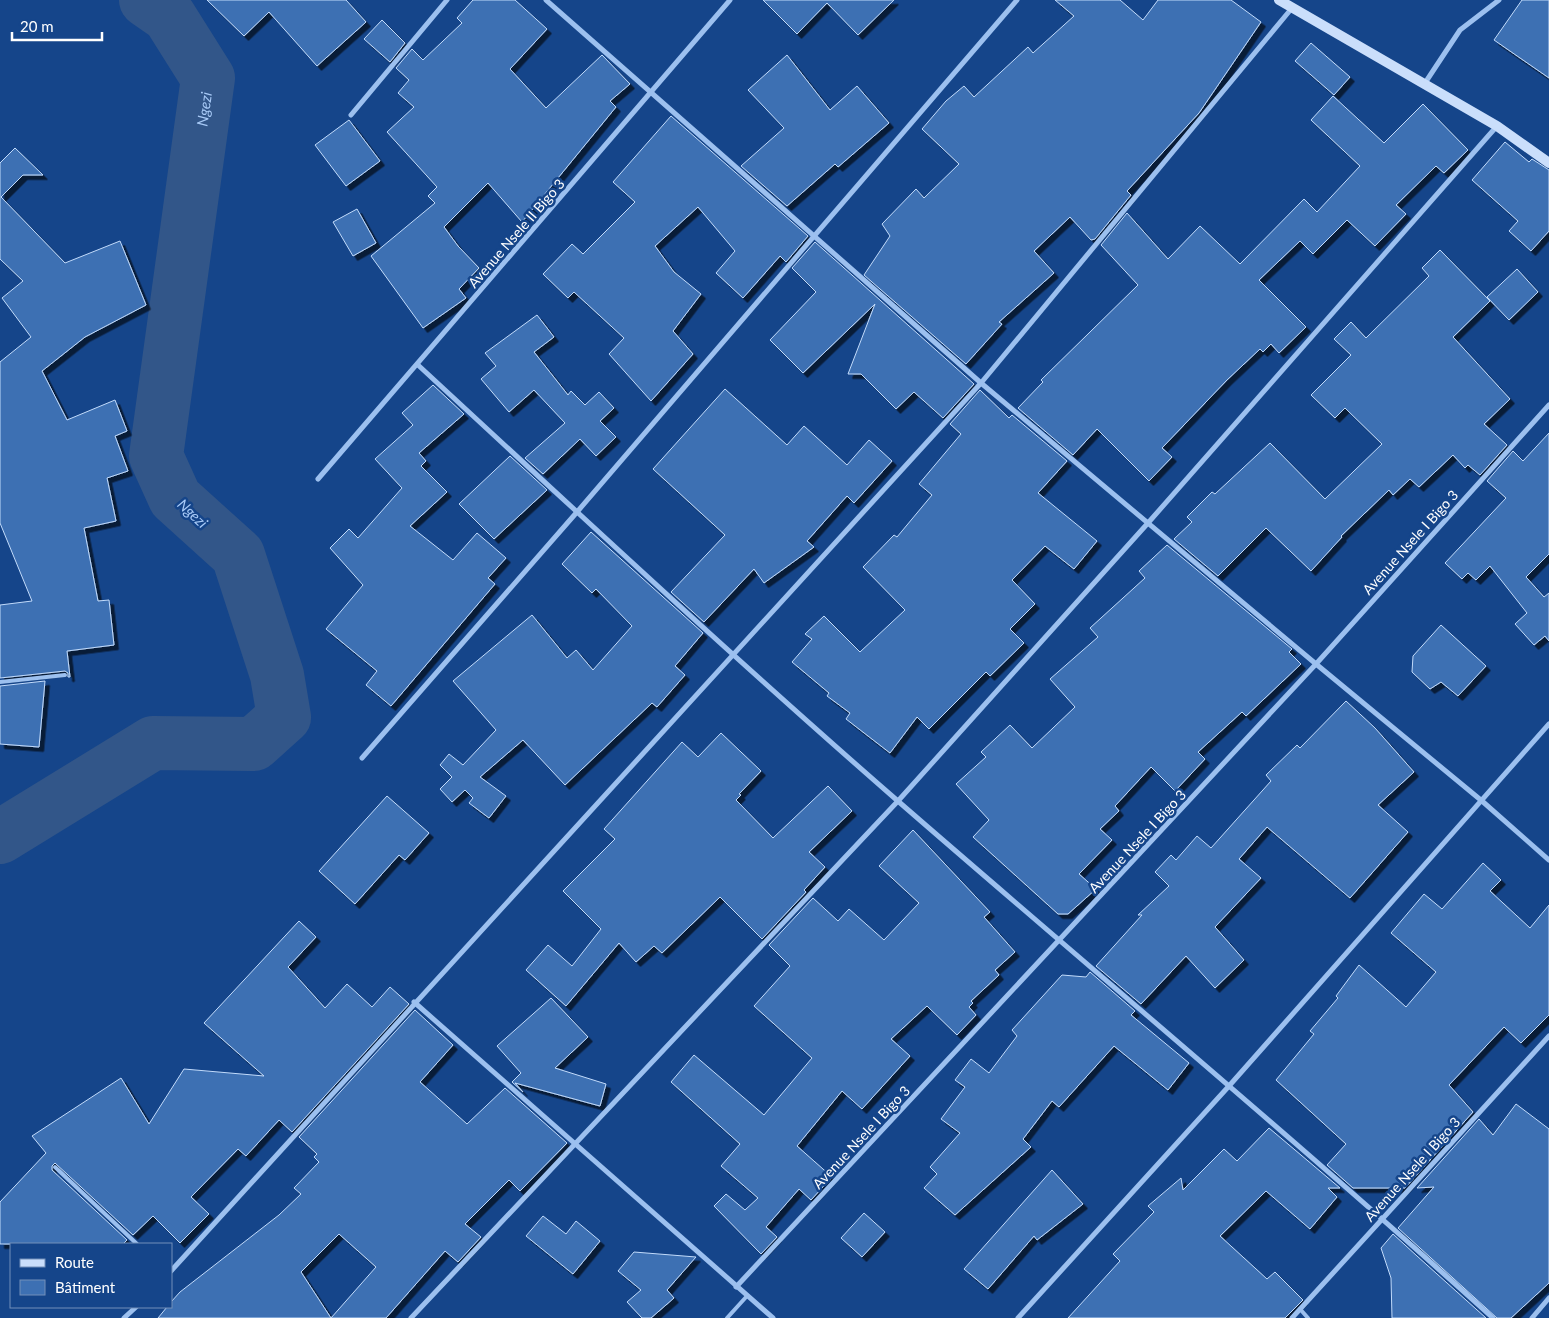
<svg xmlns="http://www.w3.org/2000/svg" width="1549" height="1318" viewBox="0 0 1549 1318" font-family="Lato,sans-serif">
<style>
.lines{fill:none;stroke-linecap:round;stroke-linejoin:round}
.river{stroke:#325689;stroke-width:54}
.building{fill:#3d70b3;stroke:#c2dbfb;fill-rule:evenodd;filter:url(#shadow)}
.lane{stroke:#9cc0ef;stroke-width:4}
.street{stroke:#9cc0ef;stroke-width:5}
.secondary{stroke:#cadefb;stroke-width:10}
.labels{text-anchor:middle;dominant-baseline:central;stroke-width:5;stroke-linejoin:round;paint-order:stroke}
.street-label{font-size:14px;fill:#fff;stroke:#15458a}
.water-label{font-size:15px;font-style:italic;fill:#a8caf7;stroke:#15458a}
</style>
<defs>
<filter id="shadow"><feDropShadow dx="4.5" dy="4.5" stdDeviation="0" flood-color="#0009"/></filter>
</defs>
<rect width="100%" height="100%" fill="#15458a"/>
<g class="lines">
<path class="river" id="s1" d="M0,837L153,743L254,744L284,717L277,675L238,555L175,498L156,456L208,78L169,16L146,0"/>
</g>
<g class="building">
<path d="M207,0H346L366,22L317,66L269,12L244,36Z"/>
<path d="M473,0H515L547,29L510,69L546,108L602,55L630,84L610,101L616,107L522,222L488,183L444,227L458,246L479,268L459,289L466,298L423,328L371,256L435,203L428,196L437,187L387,132L414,107L398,93L409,80L396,68L412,49L423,60L462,23L457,18Z"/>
<path d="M763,0H894L858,35L827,3L797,34Z"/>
<path d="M1055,0H1120L1143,20L1158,0H1231L1261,22L1199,113L1127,191L1131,195L1095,239L1091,240L1070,217L1034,251L1054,273L999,322L1002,324L966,364L864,275L890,236L882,224L916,189L924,198L959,164L922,129L946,101L964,86L974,97L1028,47L1033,53L1074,16Z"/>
<path d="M1522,0H1549V78L1494,40Z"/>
<path d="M382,20L405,43L390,62L364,39Z"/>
<path d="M1311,43L1350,77L1334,95L1295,61Z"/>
<path d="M787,55L830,110L857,86L889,123L838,167L835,164L787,206L741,166L784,128L748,90Z"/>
<path d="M1333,96L1384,143L1423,104L1468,150L1444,173L1436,166L1396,205L1406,214L1375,246L1347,220L1313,254L1300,241L1259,280L1306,327L1279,353L1271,344L1263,352L1260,349L1227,380L1162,448L1172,457L1149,481L1097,429L1073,455L1018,408L1043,382L1041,380L1138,285L1101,245L1127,213L1168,259L1200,226L1240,264L1304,199L1317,212L1360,166L1311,120Z"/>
<path d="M671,116L808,236L786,262L780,256L743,298L716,273L735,251L698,207L655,246L674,272L701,294L673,331L693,354L651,401L609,354L624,338L574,292L568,298L543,274L572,244L583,254L635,202L613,182Z"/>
<path d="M349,120L380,161L346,186L315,145Z"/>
<path d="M1505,142L1529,162L1532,159L1549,170V231L1531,251L1509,231L1518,221L1472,180Z"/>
<path d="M15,148L43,175H23L1,197L65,263L120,241L146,305L85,337L42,371L67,420L115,400L127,431L115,436L128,471L107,478L116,521L84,528L98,601L109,600L114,645L67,651L70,677H68V673L65,671L0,678V605L32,601L0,523V362L31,337L2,298L23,281L0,259V163Z"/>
<path d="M357,209L376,243L353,256L333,222Z"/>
<path d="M815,242L974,384L943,418L914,392L896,409L861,374H848L875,304L803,373L770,340L816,292L792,268Z"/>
<path d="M1440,250L1490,301L1453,337L1510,399L1484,424L1507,445L1480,475L1468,465L1465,468L1453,455L1419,487L1410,479L1393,495L1389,490L1341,536L1342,537L1311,571L1266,528L1218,576L1174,539L1192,522L1187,517L1212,492L1215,494L1270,443L1325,499L1382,444L1345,408L1335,418L1311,395L1351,355L1334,339L1351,322L1366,338L1429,276L1422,268Z"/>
<path d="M1517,269L1538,292L1509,320L1487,297Z"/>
<path d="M537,315L554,337L534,352L568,395L571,391L585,405L599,392L614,408L600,421L616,437L596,456L580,439L543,474L525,458L565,423L534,390L509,412L481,379L496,366L485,353Z"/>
<path d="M433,385L464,414L419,453L426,461L421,466L447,492L410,526L453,560L477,533L506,558L488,578L495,584L391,706L366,685L377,671L326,629L363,585L330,548L349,529L358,538L402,488L375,459L413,425L402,413Z"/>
<path d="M725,389L787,445L804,426L847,465L869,440L892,461L854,503L847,496L807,541L814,547L764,583L754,569L704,622L671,592L725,535L653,469Z"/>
<path d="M980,390L1009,418L1012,415L1067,461L1038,493L1097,541L1074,569L1045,546L1012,580L1035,604L1010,629L1024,643L990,676L986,672L929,729L917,717L890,753L846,719L850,713L827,696L829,693L792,662L812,639L805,634L824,616L860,652L905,610L863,567L894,535L897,537L932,495L919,484L961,434L950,424Z"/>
<path d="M1549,433V554L1526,577L1544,597L1549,593V641L1545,636L1534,645L1515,624L1527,613L1490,566L1476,580L1468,573L1462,579L1445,563L1506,498L1487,481L1513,451L1523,461Z"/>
<path d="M510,456L547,490L494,539L459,504Z"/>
<path d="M591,532L703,633L675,666L685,675L657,707L652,703L565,785L523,740L480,777L506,796L489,818L469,803L473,798L465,790L452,802L440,789L452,777L440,765L449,754L463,765L496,730L453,681L532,615L567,658L576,650L593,670L632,626L596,589L592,593L562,564Z"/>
<path d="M1167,545L1292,649L1289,652L1301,664L1246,716L1242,712L1198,752L1205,759L1175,791L1151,767L1115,806L1119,811L1100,829L1112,840L1079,874L1096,889L1068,914H1058L973,837L989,820L956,784L986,757L981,752L1010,725L1032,748L1075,707L1050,679L1098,637L1090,628L1145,578L1139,571Z"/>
<path d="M1441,625L1486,666L1458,696L1441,682L1430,689L1412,672L1413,656Z"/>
<path d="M45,681L39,747L0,744V686Z"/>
<path d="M1346,701L1375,728L1414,772L1378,805L1408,832L1350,898L1267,827L1239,859L1261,878L1215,927L1244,960L1215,988L1186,956L1141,1004L1096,966L1142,915H1138L1169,886L1155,872L1171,855L1176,860L1197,836L1211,848L1271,781L1266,775L1297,745L1300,748Z"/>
<path d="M721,733L761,771L739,794L741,795L736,800L773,838L828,786L852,811L809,852L825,867L804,890L806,892L762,939L720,897L662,953L654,946L636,962L619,943L566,1006L526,970L548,945L572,966L601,929L563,891L615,839L604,829L682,742L698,757Z"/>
<path d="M387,796L429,833L405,860L399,855L355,904L319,871Z"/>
<path d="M913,830L990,912L984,917L1015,952L995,970L999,975L971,1001L973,1003L969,1007L976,1015L957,1035L927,1006L891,1039L910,1056L862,1109L842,1091L797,1146L832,1177L811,1200L799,1189L766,1227L777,1237L761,1254L714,1206L726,1194L745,1210L758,1198L721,1166L740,1144L671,1082L694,1055L764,1115L812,1058L754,1006L790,966L769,945L813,898L838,921L849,909L884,940L919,903L879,866Z"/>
<path d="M1483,863L1501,880L1490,891L1530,928L1549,905V1015L1521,1043L1504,1027L1449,1085L1473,1112L1405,1188H1353L1327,1165L1346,1144L1276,1080L1314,1034L1310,1031L1338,998L1336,996L1359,965L1406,1007L1436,972L1391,933L1424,894L1442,909Z"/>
<path d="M299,921L316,937L288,967L325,1008L347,984L372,1007L390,987L409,1004L292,1132L279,1120L246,1156L238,1149L191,1197L209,1214L180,1243L153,1216L133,1235L55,1163L52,1166V1170L127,1240L123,1244H0V1202L46,1153L32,1136L121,1078L149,1124L184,1069L264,1076L204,1023Z"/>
<path d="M1090,972L1135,1011L1131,1015L1189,1063L1168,1090L1114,1046L1059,1107L1052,1101L1023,1139L1031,1147L955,1215L924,1188L937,1174L930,1167L960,1133L941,1119L965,1087L955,1080L971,1059L989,1073L1017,1036L1012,1030L1062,975L1086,977Z"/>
<path d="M551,998L588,1037L555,1068L606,1084L600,1106L515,1083L523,1092L512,1082L521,1073L497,1046Z"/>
<path d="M415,1010L453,1045L420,1082L467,1124L505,1088L567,1143L520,1191L509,1180L465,1224L481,1237L458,1262L445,1251L386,1318H158L167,1307H171V1302L180,1292L279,1215L301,1194L294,1188L319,1162L314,1157L317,1154L299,1137ZM339,1234L376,1267L331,1318L301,1272Z"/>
<path d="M1516,1104L1549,1129V1283L1511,1318H1497L1398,1228L1434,1187L1417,1188L1479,1119L1493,1135Z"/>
<path d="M1269,1128L1340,1188H1328L1337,1197L1310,1229L1266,1191L1220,1236L1267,1279L1275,1272L1303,1300L1285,1318H1068L1120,1261L1113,1254L1154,1212L1148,1206L1181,1178L1183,1190L1224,1149L1237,1161Z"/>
<path d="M1052,1170L1083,1204L1037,1240L1034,1236L988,1289L964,1269Z"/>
<path d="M864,1213L885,1232L862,1257L841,1238Z"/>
<path d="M543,1216L566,1234L576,1221L600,1241L573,1274L526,1236Z"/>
<path d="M1393,1234L1417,1256L1486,1318H1392L1391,1278L1381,1248Z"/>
<path d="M634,1252L696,1257L667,1290L674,1298L651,1318H642L627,1302L641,1290L618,1271Z"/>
</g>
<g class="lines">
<g class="lane">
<path d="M0,682L65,675"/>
<path d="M55,1167L137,1244"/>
<path d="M1300,1309L1308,1318"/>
<path d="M727,1318L747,1296"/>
</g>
<g class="street">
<path d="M546,0L981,383L1316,664L1482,801L1549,860"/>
<path d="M1425,83L1460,30L1499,0"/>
<path d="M351,115L447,0"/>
<path d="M418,365C577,512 736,660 899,802C1097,974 1298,1142 1493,1318"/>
<path d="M318,479L730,0"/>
<path d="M362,758L577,512L1017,0"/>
<path d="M414,1002L773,1318"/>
<path d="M171,1271L981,383L1292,8"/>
<path d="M736,1287L1316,664L1549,405"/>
<path d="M124,1318L136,1307"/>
<path d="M411,1318L898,801L1148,523L1497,126"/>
<path d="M1018,1318L1229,1086L1549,724"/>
<path d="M1292,1318L1549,1036"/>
<path d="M1532,1318L1549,1298"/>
</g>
<path class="secondary" d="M1279,0L1497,126L1549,163"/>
</g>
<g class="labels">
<g class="street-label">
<text transform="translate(516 233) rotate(-49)">Avenue Nsele II Bigo 3</text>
<text transform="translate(1410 542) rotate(-48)">Avenue Nsele I Bigo 3</text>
<text transform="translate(1137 841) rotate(-47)">Avenue Nsele I Bigo 3</text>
<text transform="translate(861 1137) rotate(-47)">Avenue Nsele I Bigo 3</text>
<text transform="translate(1412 1169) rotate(-48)">Avenue Nsele I Bigo 3</text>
</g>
<g class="water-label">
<text stroke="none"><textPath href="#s1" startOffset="971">Ngezi</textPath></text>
<text transform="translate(193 513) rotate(43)">Ngezi</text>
</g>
</g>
<rect x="10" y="1243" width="162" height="65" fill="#15458a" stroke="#738fb9"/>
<rect x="20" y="1259" width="25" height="8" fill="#cadefb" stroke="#738fb9"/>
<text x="55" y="1268" font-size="15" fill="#ffffff">Route</text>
<rect x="20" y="1280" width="25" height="15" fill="#3d70b3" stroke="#738fb9"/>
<text x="55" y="1293" font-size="15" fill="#ffffff">Bâtiment</text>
<path d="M12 32v8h90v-8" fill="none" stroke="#ffffff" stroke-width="2.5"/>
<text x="20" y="32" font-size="15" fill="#ffffff" stroke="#15458a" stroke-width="4" paint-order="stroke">20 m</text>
</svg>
